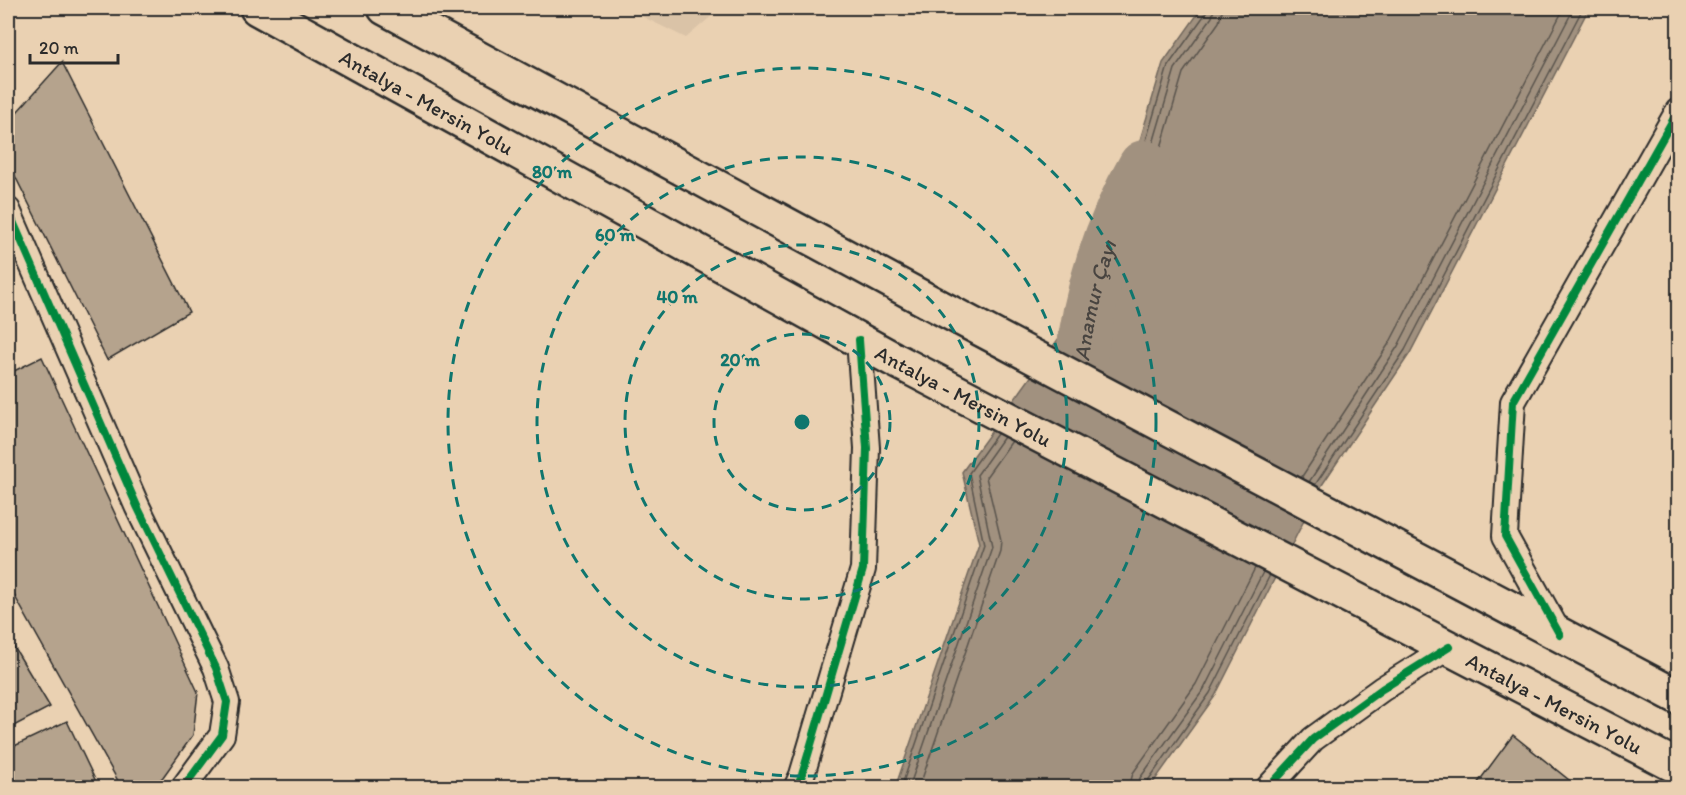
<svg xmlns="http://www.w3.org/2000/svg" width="1686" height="795" viewBox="0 0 1686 795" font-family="Itim,sans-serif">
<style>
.built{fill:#dac3a7}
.water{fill:#a1917f;stroke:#72685d;stroke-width:1.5}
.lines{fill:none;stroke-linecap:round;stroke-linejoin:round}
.shore{stroke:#5a544d;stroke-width:1.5}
.river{stroke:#a1917f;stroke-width:52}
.building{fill:#b5a38d;stroke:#2b2b2b;stroke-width:1.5}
.minor-casing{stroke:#2b2b2b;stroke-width:28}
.trunk-casing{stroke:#2b2b2b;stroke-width:38}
.minor{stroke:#ead1b2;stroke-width:24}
.trunk{stroke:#ead1b2;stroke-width:33}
.cycleway-casing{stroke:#ead1b2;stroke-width:11}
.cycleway{stroke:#00873e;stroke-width:8}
.ring{fill:none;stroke:#0f766e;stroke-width:3;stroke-dasharray:10 8}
.labels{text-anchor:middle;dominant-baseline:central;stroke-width:4.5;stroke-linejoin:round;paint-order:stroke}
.street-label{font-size:21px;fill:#2b2b2b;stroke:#ead1b2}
.water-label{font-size:22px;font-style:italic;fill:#484440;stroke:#ead1b2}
.centre{fill:#0f766e;stroke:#ead1b2;stroke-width:3}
.ring-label{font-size:18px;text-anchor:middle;font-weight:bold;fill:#0f766e;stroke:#ead1b2;stroke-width:4.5;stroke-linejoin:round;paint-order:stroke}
</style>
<rect width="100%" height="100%" fill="#ead1b2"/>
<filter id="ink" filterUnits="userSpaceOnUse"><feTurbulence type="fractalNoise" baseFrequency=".0167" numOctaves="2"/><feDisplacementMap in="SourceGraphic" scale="12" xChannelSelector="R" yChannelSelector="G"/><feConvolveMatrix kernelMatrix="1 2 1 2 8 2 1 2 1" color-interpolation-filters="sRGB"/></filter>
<g filter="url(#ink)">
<path class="built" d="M625,8H721L686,38Z"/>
<path class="water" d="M1202,8H1589L1410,353L1322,485L1215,696L1150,787L895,788L979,544L962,472L1096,287L1163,63Z"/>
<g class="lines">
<g class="shore">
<path d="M1059,350L1102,290L1168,66L1206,13L1207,8"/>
<path d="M1065,353L1109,293L1175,69L1212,17L1214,8"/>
<path d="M1073,357L1117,297L1183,73L1219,22L1223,8"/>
<path d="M1301,478L1390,342L1564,8"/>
<path d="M1309,482L1398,346L1574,8"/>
<path d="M1315,485L1405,350L1583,8"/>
<path d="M901,788L984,545L969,473L997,434"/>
<path d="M909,788L992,547L977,475L1004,437"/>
<path d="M919,788L1000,551L1001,540L986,477L1012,441"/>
<path d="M1129,788L1133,773L1196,684L1255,568"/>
<path d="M1138,788L1140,778L1204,689L1263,572"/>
<path d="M1146,788L1147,782L1210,693L1270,575"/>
</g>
<path class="river" id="s1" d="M1081,362C1088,294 1110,225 1144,166"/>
</g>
<g class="building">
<path d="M62,62L189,312L107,360L8,162V122Z"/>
<path d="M42,357L198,692L193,735L163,777L151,788H122L8,584V374Z"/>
<path d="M8,637L50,707L8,729Z"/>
<path d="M67,721L99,788H8V749Z"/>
<path d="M1513,735L1579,788H1474Z"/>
</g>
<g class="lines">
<g class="minor-casing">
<g id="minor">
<path d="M8,210L137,506L216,668L227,702L222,735L183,788"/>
<path d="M1560,635L1505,536L1513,402L1678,111"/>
<path d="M796,788L802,775L863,569L867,448L859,340"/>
<path d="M1268,788L1313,739L1382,689L1449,647"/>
</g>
</g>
<g class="trunk-casing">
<g id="trunk">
<path id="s2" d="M257,8L893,359L1678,767"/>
<path d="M385,8L928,301L1678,697"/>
</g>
</g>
<use href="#minor" class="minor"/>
<use href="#trunk" class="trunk"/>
<g class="cycleway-casing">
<g id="cycleway">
<path d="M8,210L137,506L216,668L227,702L222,735L183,788"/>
<path d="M1560,635L1505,536L1513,402L1678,111"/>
<path d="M796,788L802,775L863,569L867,448L859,340"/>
<path d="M1268,788L1313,739L1382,689L1449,647"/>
</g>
</g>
<use href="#cycleway" class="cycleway"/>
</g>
</g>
<g class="ring">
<circle cx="802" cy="422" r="88"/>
<circle cx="802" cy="422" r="177"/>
<circle cx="802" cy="422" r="265"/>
<circle cx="802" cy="422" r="354"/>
</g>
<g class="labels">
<g class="street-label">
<text stroke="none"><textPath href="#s2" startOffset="194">Antalya - Mersin Yolu</textPath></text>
<text stroke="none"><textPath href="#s2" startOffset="806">Antalya - Mersin Yolu</textPath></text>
<text stroke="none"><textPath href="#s2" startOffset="1472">Antalya - Mersin Yolu</textPath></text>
</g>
<g class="water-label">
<text stroke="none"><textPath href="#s1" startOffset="63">Anamur Çayı</textPath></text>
</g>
</g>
<circle cx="802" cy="422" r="9" class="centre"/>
<g class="ring-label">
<text x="552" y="178">80 m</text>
<text x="615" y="241">60 m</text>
<text x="677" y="303">40 m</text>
<text x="740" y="366">20 m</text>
</g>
<rect width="1686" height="795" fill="none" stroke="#ead1b2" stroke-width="30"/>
<rect x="15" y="15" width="1656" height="765" fill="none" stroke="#2b2b2b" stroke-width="2" filter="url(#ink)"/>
<path d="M30 54v9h88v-9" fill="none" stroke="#2b2b2b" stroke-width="3"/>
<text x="39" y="54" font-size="18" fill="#2b2b2b" stroke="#ead1b2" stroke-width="4.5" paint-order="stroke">20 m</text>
</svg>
